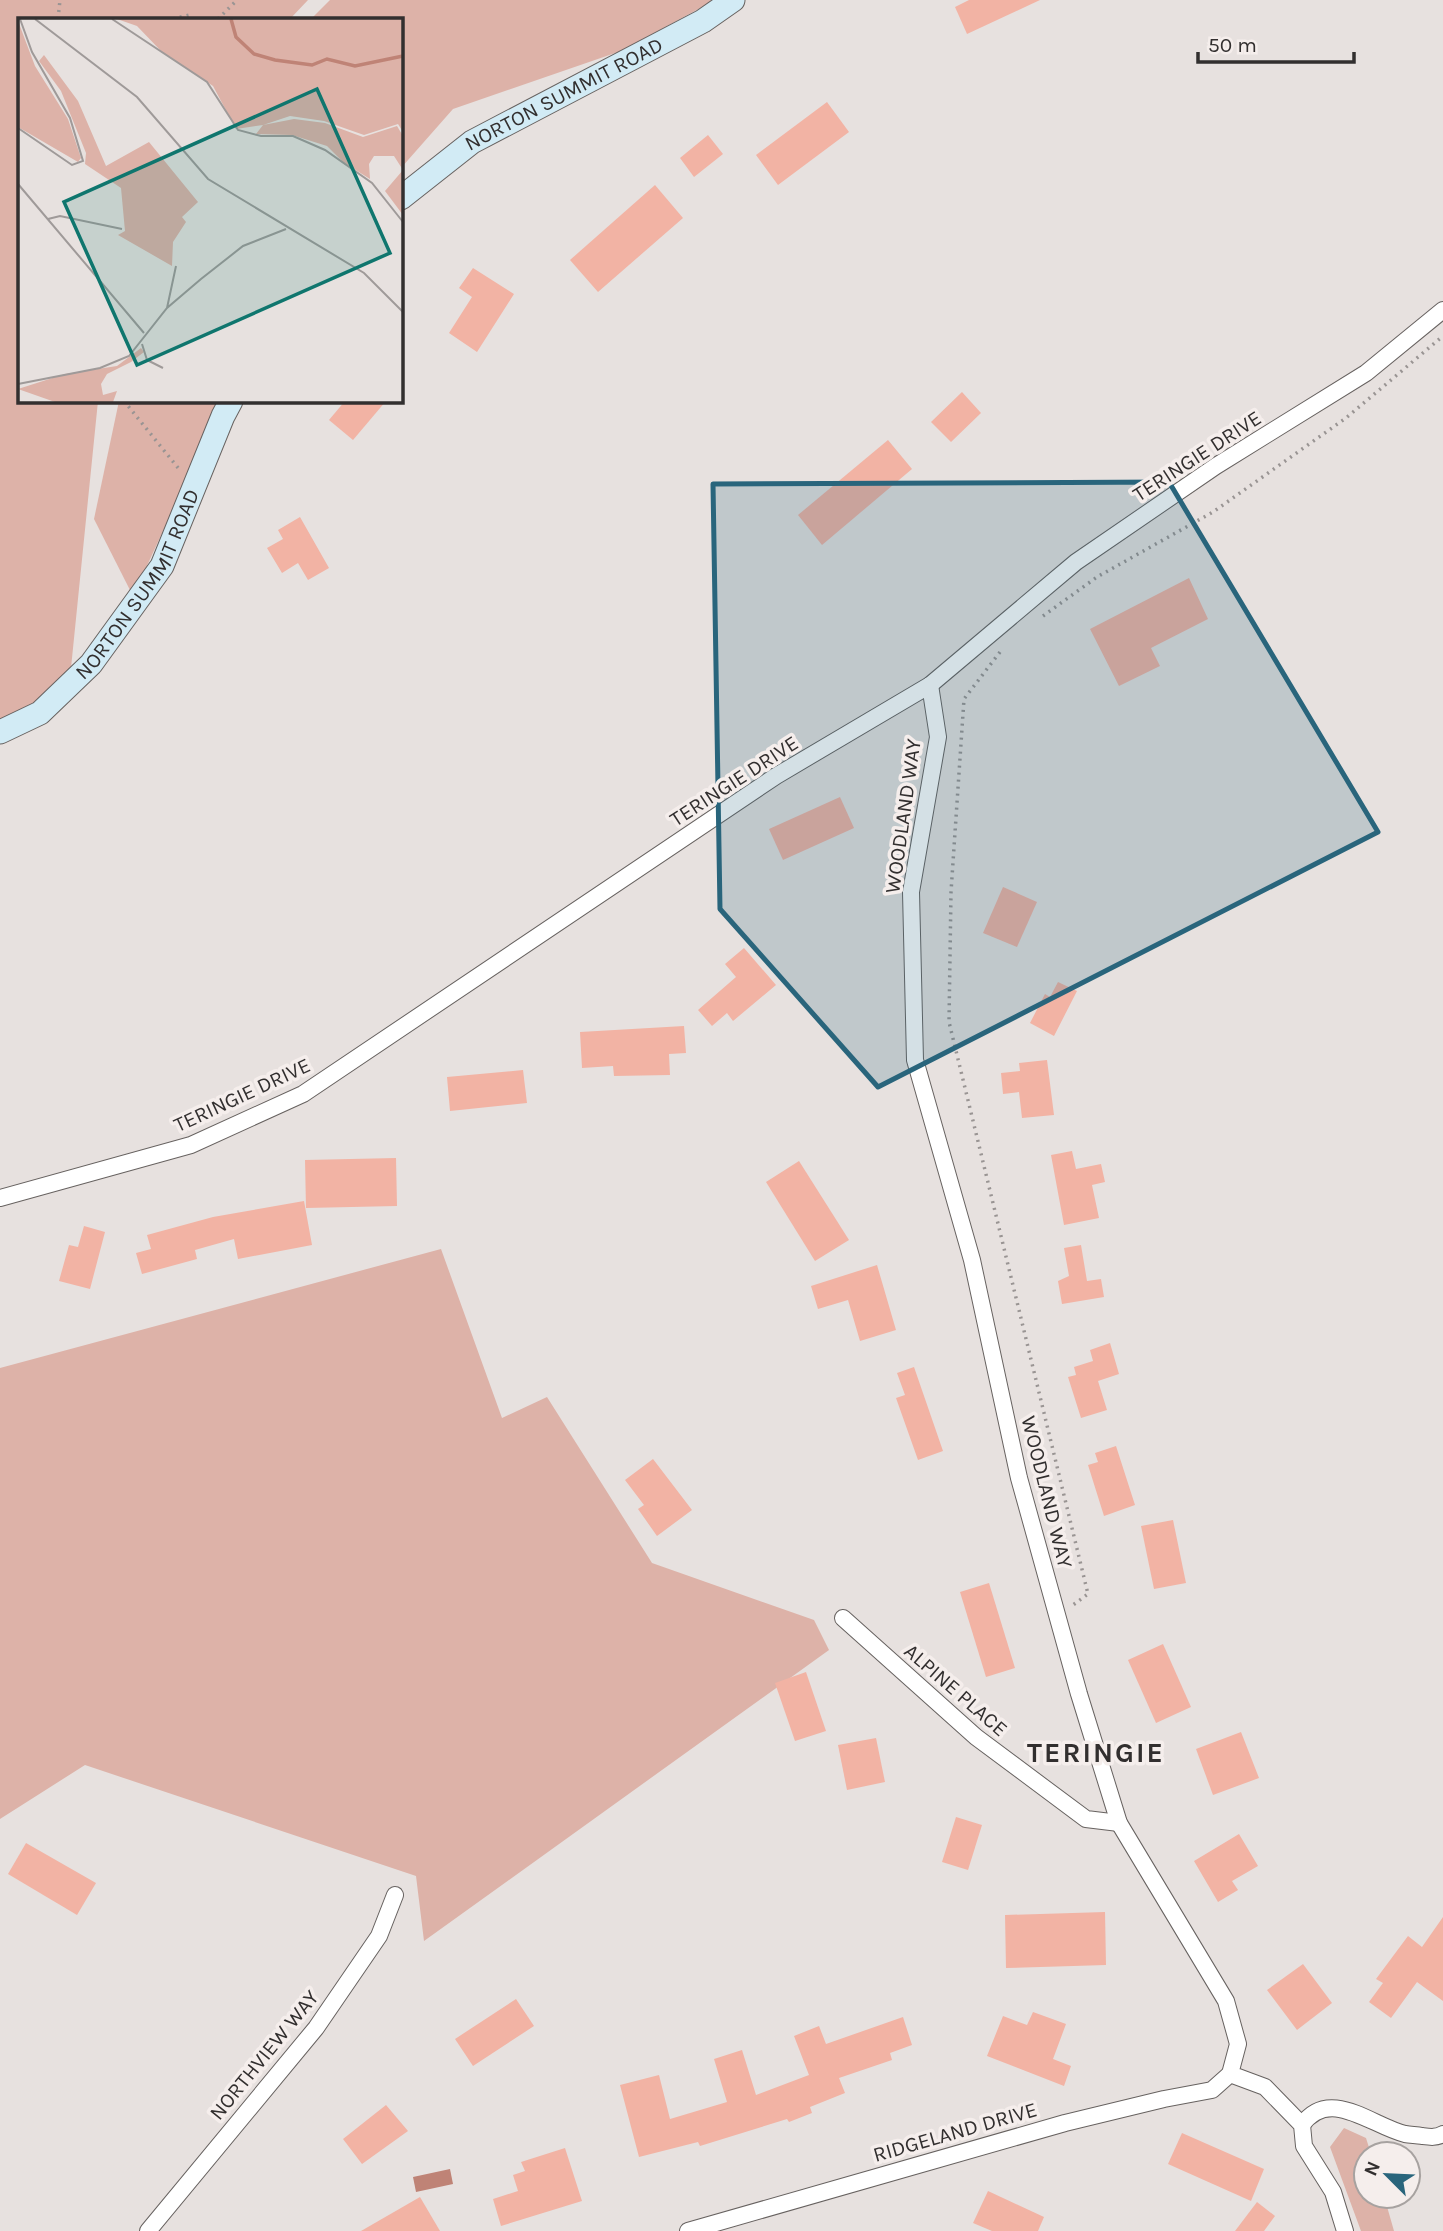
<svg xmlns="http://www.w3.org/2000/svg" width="1443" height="2231" viewBox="0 0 1443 2231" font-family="Karla,sans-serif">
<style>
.green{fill:#ddb2a8}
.water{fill:#bf8376}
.building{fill:#f2b3a4}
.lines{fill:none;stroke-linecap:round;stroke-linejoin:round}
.minor-casing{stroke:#676260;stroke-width:18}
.secondary-casing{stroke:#676260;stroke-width:25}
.path{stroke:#999493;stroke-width:3.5;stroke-dasharray:2 5;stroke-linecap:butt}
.minor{stroke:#fff;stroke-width:16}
.secondary{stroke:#d2ebf5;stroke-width:23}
.marked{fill:#29657c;fill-opacity:0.2;stroke:#29657c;stroke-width:5;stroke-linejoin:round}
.labels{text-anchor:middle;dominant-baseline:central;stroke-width:7;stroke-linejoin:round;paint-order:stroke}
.street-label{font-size:21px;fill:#322f2f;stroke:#f5eeec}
.district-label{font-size:28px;font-weight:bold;letter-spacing:2px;fill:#322f2f;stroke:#f5eeec}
.inset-river{fill:none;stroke:#bf8376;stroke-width:3.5}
.inset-road{fill:none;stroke:#9f9a99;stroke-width:2}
.view{fill:#0f766e;fill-opacity:0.15;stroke:#0f766e;stroke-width:3.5}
.inset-edge{fill:none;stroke:#322f2f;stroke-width:3.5}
</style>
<rect width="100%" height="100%" fill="#e7e1df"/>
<g class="green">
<path d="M0,0H308L290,19H19V401H98L71,668L26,723L0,725Z"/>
<path d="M330,0H715L621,51L453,109L401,168V19H311Z"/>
<path d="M119,401H223L133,596L94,519Z"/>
<path d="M441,1249L502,1418L547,1397L652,1563L814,1620L829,1650L424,1941L416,1876L85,1765L0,1819V1368Z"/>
<path d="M1344,2128L1366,2138L1371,2154H1366V2196H1384L1394,2231H1361L1330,2147Z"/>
</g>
<path class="water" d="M450,2169L453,2184L416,2192L413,2177Z"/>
<g class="building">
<path d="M969,0H1040L967,34L955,7Z"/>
<path d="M827,102L849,132L778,185L756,155Z"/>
<path d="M708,135L723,154L694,177L680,158Z"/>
<path d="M655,185L683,218L598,292L570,260Z"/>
<path d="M473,268L514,294L477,352L449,333L472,297L459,288Z"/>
<path d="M962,392L981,413L951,442L931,422Z"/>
<path d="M345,401H386L353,440L329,420Z"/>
<path d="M888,440L912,469L822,545L798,515Z"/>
<path d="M300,517L329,568L308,580L298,563L282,573L267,548L283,539L278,530Z"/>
<path d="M1189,578L1208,619L1151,648L1160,666L1119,686L1090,629Z"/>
<path d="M840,797L854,828L783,860L769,829Z"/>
<path d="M1003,887L1037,902L1017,947L983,933Z"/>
<path d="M744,948L776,985L733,1021L727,1013L712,1026L698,1010L736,977L725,964Z"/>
<path d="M1058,982L1077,991L1054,1036L1030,1023L1045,994L1050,997Z"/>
<path d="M684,1026L686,1053L669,1054L670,1075L614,1076L613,1066L582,1068L580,1032Z"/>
<path d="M1047,1060L1054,1115L1022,1118L1019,1092L1003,1094L1001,1073L1020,1071L1019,1063Z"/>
<path d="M523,1070L527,1103L450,1111L447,1077Z"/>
<path d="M1072,1151L1076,1169L1101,1164L1105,1182L1092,1185L1099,1218L1064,1225L1051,1155Z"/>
<path d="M396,1158L397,1206L306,1208L305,1160Z"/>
<path d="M799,1161L849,1240L815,1261L766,1182Z"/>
<path d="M304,1201L312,1245L238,1259L234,1239L195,1250L197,1259L142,1274L136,1253L151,1249L147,1235L213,1217Z"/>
<path d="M84,1226L105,1232L90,1289L59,1281L69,1245L78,1247Z"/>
<path d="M1081,1245L1087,1281L1101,1279L1104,1297L1062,1304L1058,1281L1069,1276L1064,1248Z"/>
<path d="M877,1265L896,1330L860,1341L848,1300L818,1309L811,1286Z"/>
<path d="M1110,1343L1119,1374L1098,1381L1107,1410L1081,1418L1068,1377L1076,1375L1074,1367L1093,1361L1090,1350Z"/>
<path d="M914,1367L943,1451L918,1460L896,1398L905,1395L897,1373Z"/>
<path d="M1116,1446L1135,1505L1104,1516L1088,1465L1098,1462L1095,1453Z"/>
<path d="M653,1459L692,1510L657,1536L638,1509L644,1505L625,1480Z"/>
<path d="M1173,1520L1186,1583L1154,1589L1141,1526Z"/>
<path d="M989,1583L1015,1668L986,1677L960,1592Z"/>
<path d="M1163,1644L1191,1707L1156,1723L1128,1660Z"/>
<path d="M806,1672L826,1731L795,1741L775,1683Z"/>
<path d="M1241,1732L1259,1778L1213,1795L1196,1749Z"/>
<path d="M876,1738L885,1782L847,1790L838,1745Z"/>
<path d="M956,1817L982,1825L968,1870L942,1862Z"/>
<path d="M1239,1834L1258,1866L1232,1881L1238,1890L1218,1902L1194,1861Z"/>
<path d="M26,1843L96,1883L77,1915L8,1874Z"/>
<path d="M1105,1912L1106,1965L1006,1968L1005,1915Z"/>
<path d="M1443,1917V2001L1417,1982L1391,2018L1369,2002L1383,1983L1376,1979L1408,1936L1422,1947Z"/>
<path d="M1303,1964L1332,2003L1297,2030L1267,1990Z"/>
<path d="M516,1999L534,2026L473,2066L455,2039Z"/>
<path d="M1033,2012L1066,2024L1053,2059L1071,2066L1064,2086L987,2056L1003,2016L1027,2025Z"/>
<path d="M903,2017L912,2045L890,2053L892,2060L839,2078L845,2093L810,2107L812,2113L789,2122L787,2119L700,2146L698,2142L639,2157L620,2085L659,2075L670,2119L727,2102L714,2059L742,2050L756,2095L809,2075L794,2036L819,2026L826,2044Z"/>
<path d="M386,2105L408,2131L362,2164L343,2139Z"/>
<path d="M1182,2133L1264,2169L1251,2201L1168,2164Z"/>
<path d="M565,2148L582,2201L501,2226L493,2199L518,2191L513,2175L525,2171L521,2162Z"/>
<path d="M988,2191L1044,2217L1038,2231H992L973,2223Z"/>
<path d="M420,2197L440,2231H361Z"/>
<path d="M1257,2202L1275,2216L1264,2231H1235Z"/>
</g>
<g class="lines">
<g class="minor-casing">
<g id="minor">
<path d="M930,685L938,737L911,892L915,1060L972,1260L1019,1478L1079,1694L1119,1823L1226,2001L1238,2044L1230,2074L1265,2087L1302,2125L1304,2146L1333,2192L1345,2231"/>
<path d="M0,1198L191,1145L303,1094L776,776L930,685L1076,562L1216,466L1366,373L1443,310"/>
<path d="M843,1618L976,1737L1086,1819L1119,1823"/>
<path d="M1302,2125C1329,2086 1372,2126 1405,2134C1411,2135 1417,2135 1422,2136C1430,2137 1436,2138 1443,2134"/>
<path d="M148,2231L316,2028L379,1936L395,1895"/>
<path d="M688,2231L1065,2123L1164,2099L1212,2090L1230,2074"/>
</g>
</g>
<g class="secondary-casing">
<g id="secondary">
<path id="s1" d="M401,198L472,142L703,21L733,0"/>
<path id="s2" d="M0,732L40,713L91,664L162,566L223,416L231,401"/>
</g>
</g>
<g class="path">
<path d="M58,19L60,0"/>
<path d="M173,19L189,15V19"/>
<path d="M218,19L237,0"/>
<path d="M124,401L179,469"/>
<path d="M1043,616L1097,577L1213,512L1346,418L1443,336"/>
<path d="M1000,652L964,699L951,892L949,1022L1088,1594L1073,1605"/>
</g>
<use href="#minor" class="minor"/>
<use href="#secondary" class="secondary"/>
</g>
<path class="marked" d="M1169,482L1378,832L878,1087L720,909L713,484Z"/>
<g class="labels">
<g class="street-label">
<text stroke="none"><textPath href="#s1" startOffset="194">NORTON SUMMIT ROAD</textPath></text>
<text transform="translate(1197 456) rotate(-33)">TERINGIE DRIVE</text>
<text stroke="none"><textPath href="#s2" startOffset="208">NORTON SUMMIT ROAD</textPath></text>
<text transform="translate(734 781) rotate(-33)">TERINGIE DRIVE</text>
<text transform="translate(903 816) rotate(-82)">WOODLAND WAY</text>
<text transform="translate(242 1095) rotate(-25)">TERINGIE DRIVE</text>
<text transform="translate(1047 1492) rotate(76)">WOODLAND WAY</text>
<text transform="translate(956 1690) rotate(41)">ALPINE PLACE</text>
<text transform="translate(264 2055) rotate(-51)">NORTHVIEW WAY</text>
<text transform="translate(955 2132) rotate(-16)">RIDGELAND DRIVE</text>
</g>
<g class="district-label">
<text x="1096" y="1752">TERINGIE</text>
</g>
</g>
<g transform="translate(18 18)">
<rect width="385" height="385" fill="#e7e1df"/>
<path d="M99,1H385V114L380,106L346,117L306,103L272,98L245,107L276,101L307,105L345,119L379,108L385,118V197L367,173L385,152L376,138H356L351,146L352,161L325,144L309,128L274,117L238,116L245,107L218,111L195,68L144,34L119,8ZM0,3L17,48L50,101L63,140L60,144L0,109ZM26,37L60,83L88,148L131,124L180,184L164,199L168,204L155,224L154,248L100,217L107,213L103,170L67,146L68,135L43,73L21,43ZM123,330L126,334L113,344L89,356L83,366L85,377L99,373L95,384H37L0,371L47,356L99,348Z" fill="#ddb2a8"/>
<path class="inset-river" d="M213,1L218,19L236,36L257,42L294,47L309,41L337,48L385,38"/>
<path class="inset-road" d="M17,1L119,79L190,161L346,255L385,294M94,1L189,64L220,112L243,118H275L307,132L354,165L385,204M0,110L54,147L65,143L52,100L14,34L2,1M0,166L126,315M30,201L42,198L104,211M149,290L158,248M124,326L129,342L145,350M0,366L82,350L111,338L149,290L183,261L225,228L268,211"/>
<path class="view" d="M299,71L372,235L119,347L46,184Z"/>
<rect width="385" height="385" class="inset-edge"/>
</g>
<g transform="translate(1387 2175) rotate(294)"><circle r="33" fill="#f5eeec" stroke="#a7a2a0" stroke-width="2"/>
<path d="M0-5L12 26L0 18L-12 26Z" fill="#29657c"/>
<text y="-10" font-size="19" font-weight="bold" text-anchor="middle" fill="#322f2f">N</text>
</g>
<path d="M1198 52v10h156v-10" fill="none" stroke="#322f2f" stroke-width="3.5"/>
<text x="1208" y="52" font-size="21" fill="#322f2f" stroke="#f5eeec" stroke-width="5" paint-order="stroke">50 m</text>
</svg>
